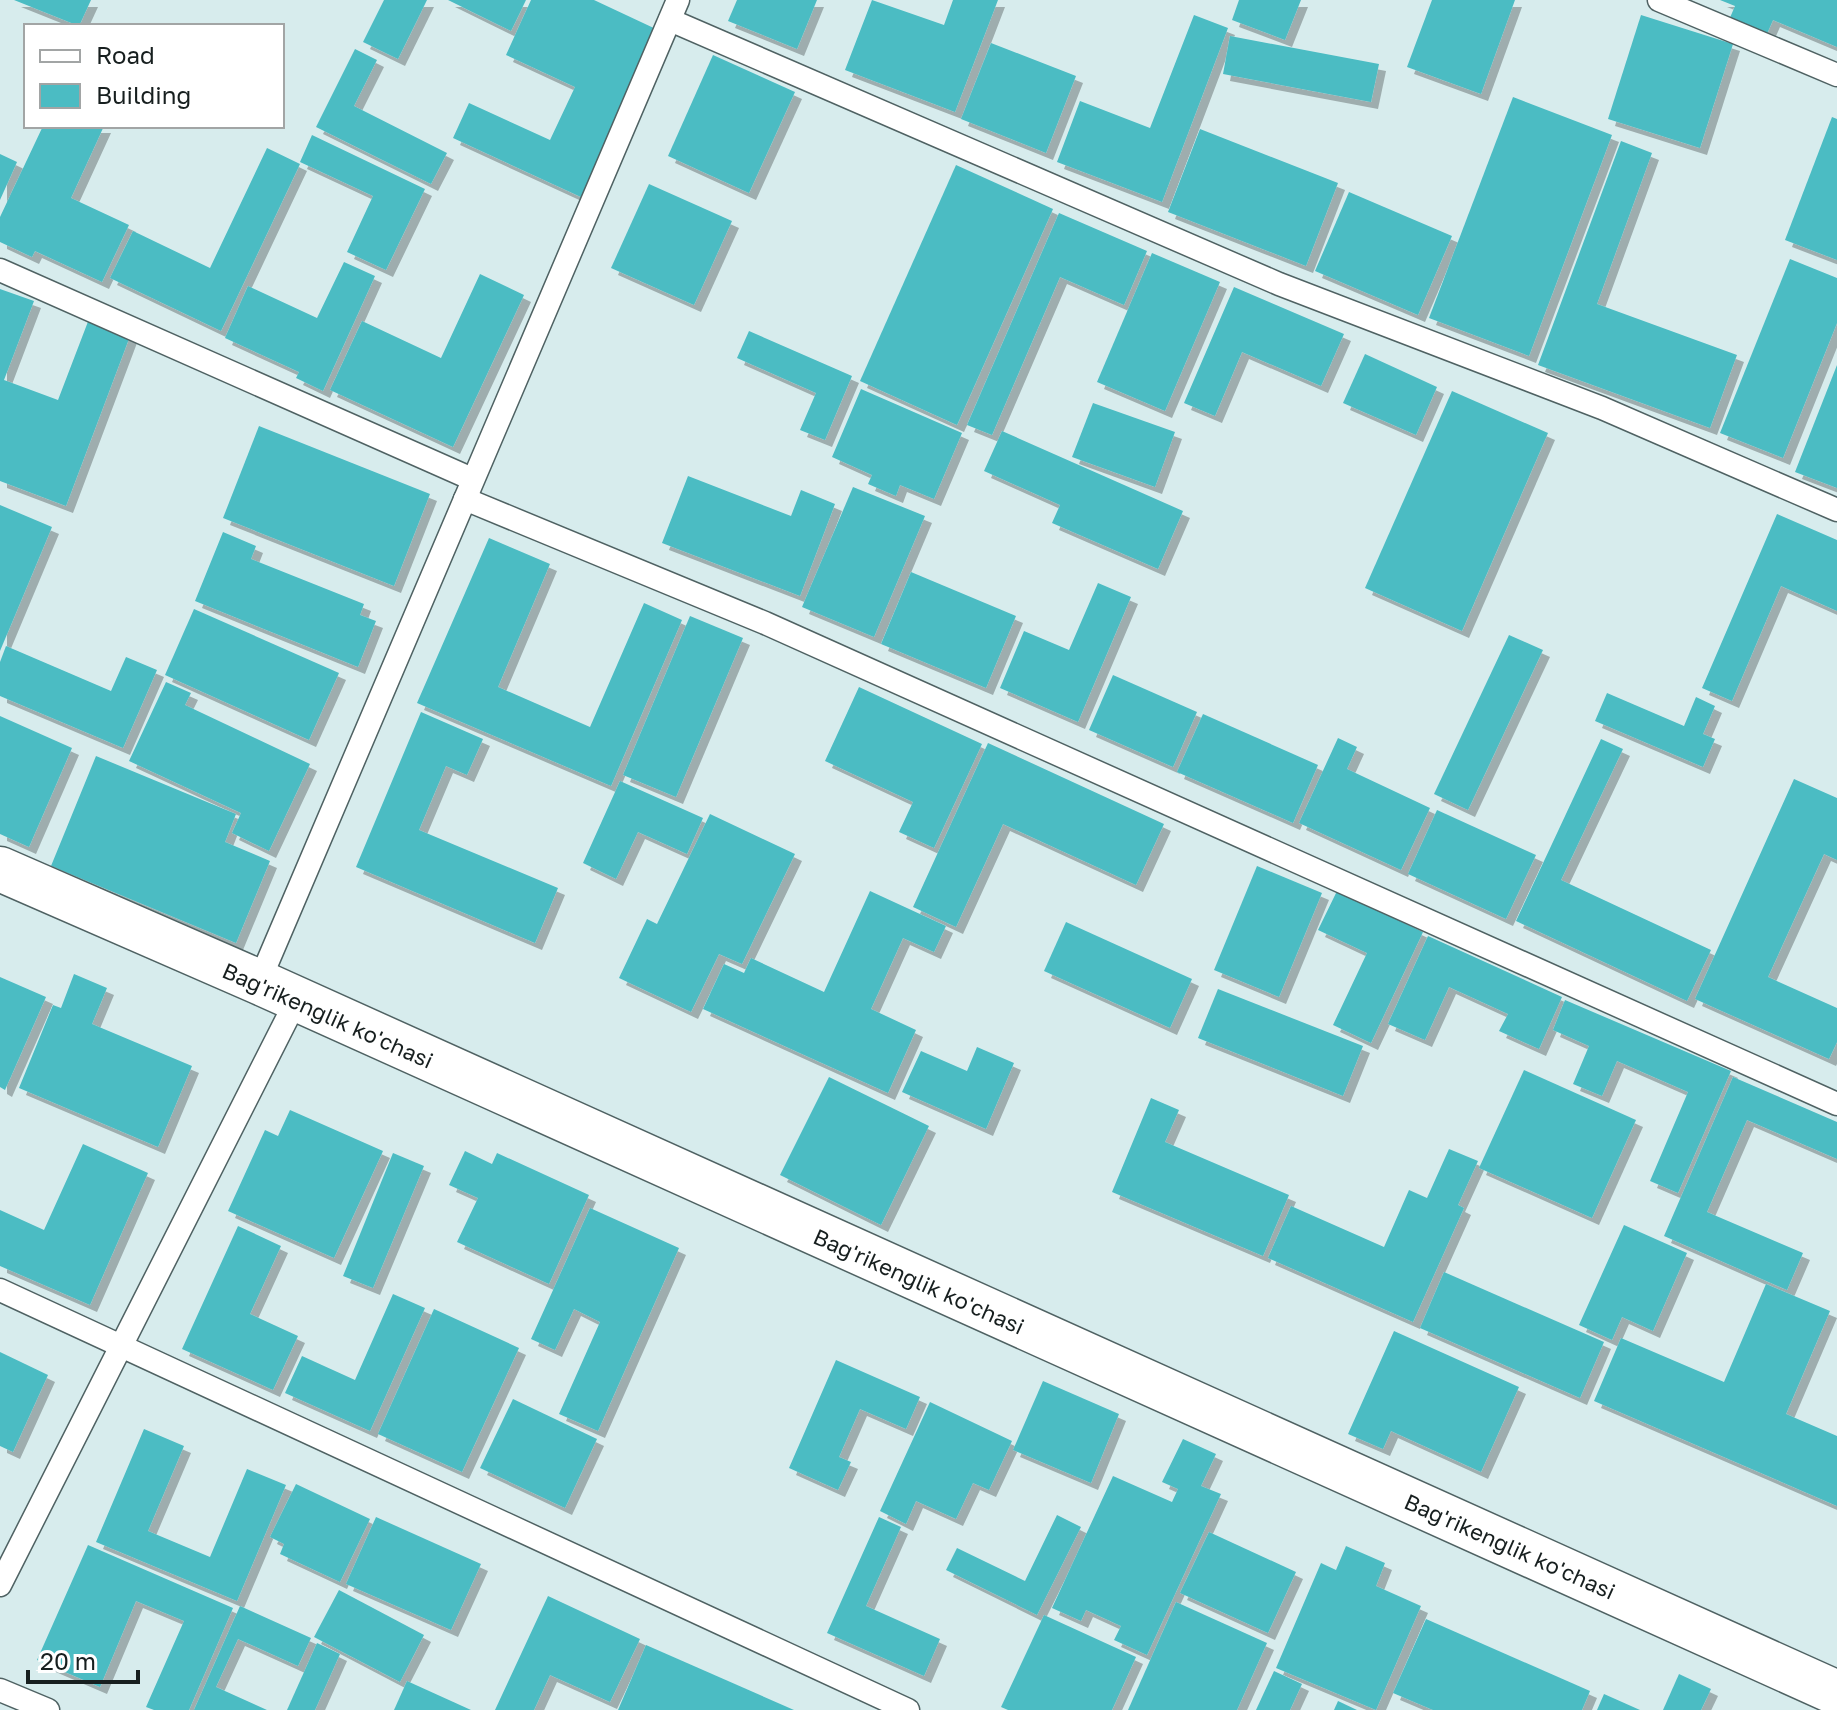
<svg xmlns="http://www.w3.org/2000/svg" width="1837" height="1710" viewBox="0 0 1837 1710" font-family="'Golos Text',sans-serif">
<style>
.building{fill:#4bbcc3;filter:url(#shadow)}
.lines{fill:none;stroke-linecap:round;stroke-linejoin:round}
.service-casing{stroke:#4f6263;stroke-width:25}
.secondary-casing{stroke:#4f6263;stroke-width:47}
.service{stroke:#fff;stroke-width:22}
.secondary{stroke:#fff;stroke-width:44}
.labels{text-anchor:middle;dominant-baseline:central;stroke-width:6;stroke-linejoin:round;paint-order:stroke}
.street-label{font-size:22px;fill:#171f1f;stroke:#fff}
</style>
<defs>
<filter id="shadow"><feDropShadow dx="7" dy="7" stdDeviation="0" flood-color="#0004"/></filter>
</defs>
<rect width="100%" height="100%" fill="#d7eced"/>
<g class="building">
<path d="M14,0H91L79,26Z"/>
<path d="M384,0H427L398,59L363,42Z"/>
<path d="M448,0H526L511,31Z"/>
<path d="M531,0H594L658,30L581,197L453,138L469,103L550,140L575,87L506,55Z"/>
<path d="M737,0H817L797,49L728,21Z"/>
<path d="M872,0L944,25L953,0H998L955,112L845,70Z"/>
<path d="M1239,0H1301L1285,40L1232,20Z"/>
<path d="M1432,0H1515L1481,94L1407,67Z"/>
<path d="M1720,0H1837V47L1773,20L1766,36L1729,20L1735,6Z"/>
<path d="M1194,15L1228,28L1162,202L1057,162L1080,101L1150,128Z"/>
<path d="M1641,15L1733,44L1700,148L1608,119Z"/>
<path d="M1230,36L1379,64L1371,102L1223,74Z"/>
<path d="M991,43L1076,76L1046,153L961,119Z"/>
<path d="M355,49L377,60L354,106L447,153L431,184L316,127Z"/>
<path d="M713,55L795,92L749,193L668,156Z"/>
<path d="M1513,97L1612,135L1529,356L1429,318Z"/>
<path d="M1832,117L1837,119V260L1785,240Z"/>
<path d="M43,126H104L71,198L129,225L102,282L35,251L32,257L0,242V217Z"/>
<path d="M1200,129L1338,183L1306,266L1168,212Z"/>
<path d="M312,135L425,189L386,270L347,252L373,196L300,162Z"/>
<path d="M1621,141L1652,153L1597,304L1737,355L1710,428L1538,365Z"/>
<path d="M267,148L300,164L221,331L110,278L133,231L210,268Z"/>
<path d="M0,154L17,162L0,200Z"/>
<path d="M956,165L1053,209L957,425L860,381Z"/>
<path d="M649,184L732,221L694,305L611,268Z"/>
<path d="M1349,192L1452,236L1418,315L1315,271Z"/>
<path d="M1059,213L1147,251L1124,305L1060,277L992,435L967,425Z"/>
<path d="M1152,253L1220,282L1165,411L1097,382Z"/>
<path d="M1790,259L1837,278V323L1783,458L1720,433Z"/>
<path d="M344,262L375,276L323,391L296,378L299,372L225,338L248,286L317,318Z"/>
<path d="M480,274L524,295L453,447L330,390L362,321L441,358Z"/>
<path d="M1234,287L1344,334L1321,386L1242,352L1215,416L1184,403Z"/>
<path d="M0,289L34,301L4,380L58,400L89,319L130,336L66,506L0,481Z"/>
<path d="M749,331L852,376L825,440L800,430L816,393L737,358Z"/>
<path d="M1365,354L1437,387L1416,435L1343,403Z"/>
<path d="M1837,365V488L1795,472Z"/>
<path d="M861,389L962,433L934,499L900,485L896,496L868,484L872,475L832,457Z"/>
<path d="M1452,391L1548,433L1462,631L1365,588Z"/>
<path d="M1093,403L1175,432L1155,487L1072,457Z"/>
<path d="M259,426L430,494L394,586L223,518Z"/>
<path d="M1002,431L1183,511L1158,569L1052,523L1060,505L984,471Z"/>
<path d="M688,476L791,516L801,490L835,504L800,596L662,543Z"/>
<path d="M853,487L925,516L874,637L802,607Z"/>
<path d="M0,505L52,527L0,651Z"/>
<path d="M1777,514L1837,540V611L1781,586L1732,701L1702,688Z"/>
<path d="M223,532L256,546L251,559L364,604L360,615L376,621L358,667L195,601Z"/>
<path d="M489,538L550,564L498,687L590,727L644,603L682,620L611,786L417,703Z"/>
<path d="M911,572L1016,616L986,688L881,644Z"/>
<path d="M1098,583L1131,597L1078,722L1000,688L1024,631L1069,650Z"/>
<path d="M194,609L339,673L309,740L165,675Z"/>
<path d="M690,616L743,638L676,797L623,775Z"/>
<path d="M1509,635L1543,650L1468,810L1434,794Z"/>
<path d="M6,646L111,691L126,657L157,670L123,748L0,696V662Z"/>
<path d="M1113,675L1197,712L1173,767L1089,730Z"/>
<path d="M166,682L191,693L185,705L310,764L269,851L232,833L241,813L129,761Z"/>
<path d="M859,687L982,744L934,848L899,832L913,802L825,761Z"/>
<path d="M1607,693L1684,726L1696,697L1715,706L1703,734L1715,739L1703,767L1595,721Z"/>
<path d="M421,712L483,739L467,775L446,766L419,830L558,888L535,943L356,867Z"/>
<path d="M1203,714L1318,765L1293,823L1177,772Z"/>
<path d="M0,716L72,748L29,847L0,834Z"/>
<path d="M1338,738L1357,747L1347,769L1430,808L1401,870L1299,823Z"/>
<path d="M1601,739L1623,749L1561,880L1711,950L1687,1001L1516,921Z"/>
<path d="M988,743L1164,824L1136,885L1003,824L956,927L913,907Z"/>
<path d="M96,756L236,814L225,842L270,861L236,943L51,866Z"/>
<path d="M1794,779L1837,798V860L1824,854L1768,977L1837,1008V1042L1829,1059L1695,999Z"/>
<path d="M620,781L703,818L687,854L638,832L616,879L583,863Z"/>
<path d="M1437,810L1536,855L1506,919L1408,874Z"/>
<path d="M710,814L795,854L742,964L719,954L691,1012L619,978L647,919L657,924Z"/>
<path d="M1257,866L1322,893L1279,997L1214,970Z"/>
<path d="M870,891L946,926L934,952L903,938L871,1009L916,1030L888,1093L703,1009L724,964L744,973L751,958L824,992Z"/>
<path d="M1337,891L1423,932L1371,1043L1333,1025L1367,953L1318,930Z"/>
<path d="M1066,922L1192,979L1170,1028L1044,971Z"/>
<path d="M1428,936L1562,997L1539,1049L1499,1031L1508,1014L1449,987L1425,1040L1388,1024Z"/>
<path d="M74,974L107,988L92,1024L192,1066L158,1147L19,1088L53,1005L61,1008Z"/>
<path d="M0,977L46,997L5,1090L0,1087Z"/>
<path d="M1218,989L1363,1046L1343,1096L1198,1038Z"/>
<path d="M1565,1000L1731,1071L1678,1193L1650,1181L1688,1092L1617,1061L1602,1096L1573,1084L1589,1046L1553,1030Z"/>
<path d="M977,1047L1014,1063L986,1129L902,1092L921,1051L967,1071Z"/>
<path d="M1524,1070L1636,1120L1592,1218L1479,1168Z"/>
<path d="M829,1077L929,1126L881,1225L780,1175Z"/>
<path d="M1733,1077L1837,1122V1159L1747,1120L1707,1212L1803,1253L1787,1290L1664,1236Z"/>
<path d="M1151,1098L1179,1110L1165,1142L1289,1195L1263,1256L1112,1192Z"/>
<path d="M290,1110L383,1151L334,1258L228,1211L265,1130L278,1136Z"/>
<path d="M83,1144L148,1173L90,1305L0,1266V1210L44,1230Z"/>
<path d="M1449,1149L1478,1161L1458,1205L1464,1208L1413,1322L1268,1258L1291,1206L1384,1247L1409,1190L1427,1198Z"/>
<path d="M465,1151L492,1164L497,1153L589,1195L549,1284L457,1242L478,1198L449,1185Z"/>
<path d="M393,1153L424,1166L373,1288L343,1276Z"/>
<path d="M590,1208L679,1248L598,1431L559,1414L600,1322L574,1309L555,1350L531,1339Z"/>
<path d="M1624,1225L1687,1253L1653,1331L1622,1317L1612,1340L1579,1325Z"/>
<path d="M238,1226L281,1246L250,1314L298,1336L273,1390L182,1349Z"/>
<path d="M1444,1272L1604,1342L1580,1398L1420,1328Z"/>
<path d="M1766,1284L1830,1311L1786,1414L1837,1436V1506L1594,1401L1621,1338L1724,1382Z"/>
<path d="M393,1294L425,1308L370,1431L285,1393L302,1356L355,1380Z"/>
<path d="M434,1309L519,1348L462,1472L378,1434Z"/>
<path d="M1394,1331L1519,1387L1481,1472L1391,1431L1383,1449L1348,1434Z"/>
<path d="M0,1352L48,1375L13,1452L0,1446Z"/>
<path d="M836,1360L920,1397L906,1429L860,1409L839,1457L851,1462L838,1490L789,1468Z"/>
<path d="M1043,1381L1119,1414L1091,1483L1013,1450Z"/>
<path d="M513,1399L597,1439L565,1508L480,1468Z"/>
<path d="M930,1402L1012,1441L989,1490L973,1483L956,1519L916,1501L906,1524L880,1511Z"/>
<path d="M144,1429L184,1446L148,1531L210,1557L247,1469L286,1485L237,1601L96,1542Z"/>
<path d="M1183,1439L1216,1454L1201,1486L1221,1494L1147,1655L1114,1640L1121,1626L1086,1610L1081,1621L1052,1608L1113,1476L1172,1502L1178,1489L1162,1482Z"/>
<path d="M296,1484L370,1519L340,1582L280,1554L284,1544L270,1537Z"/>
<path d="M1057,1515L1081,1527L1037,1615L946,1570L957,1548L1025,1581Z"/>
<path d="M376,1517L481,1564L451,1630L346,1584Z"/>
<path d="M879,1517L901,1527L866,1606L940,1639L924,1676L827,1633Z"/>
<path d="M1209,1532L1296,1572L1268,1633L1180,1593Z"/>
<path d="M88,1545L233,1608L189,1710H154L146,1707L184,1621L136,1601L100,1687L37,1660Z"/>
<path d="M1346,1546L1385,1563L1376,1586L1421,1606L1376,1710L1276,1668L1321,1563L1336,1570Z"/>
<path d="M339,1590L424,1635L400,1682L314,1637Z"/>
<path d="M548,1596L640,1639L610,1702L550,1675L534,1710H495Z"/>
<path d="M1176,1602L1267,1643L1237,1710H1128Z"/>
<path d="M240,1606L311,1638L298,1666L238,1639L216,1687L267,1710H194Z"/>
<path d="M1044,1615L1136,1657L1112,1710H1008L1001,1707Z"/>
<path d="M1426,1619L1590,1691L1582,1710H1433L1393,1693Z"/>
<path d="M317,1643L340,1654L315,1710H287Z"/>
<path d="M646,1645L794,1710H618Z"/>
<path d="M1274,1671L1302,1684L1290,1710H1256Z"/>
<path d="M1679,1674L1711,1689L1701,1710H1663Z"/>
<path d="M407,1681L471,1710H394Z"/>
<path d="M1604,1694L1640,1710H1597Z"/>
<path d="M1338,1701L1357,1710H1334Z"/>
</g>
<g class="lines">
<g class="service-casing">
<g id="service">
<path d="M1659,0L1837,75"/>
<path d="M670,20L1279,284L1602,408L1837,510"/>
<path d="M0,270L472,479"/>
<path d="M465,499L765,623L1837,1104"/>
<path d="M259,982L678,0"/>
<path d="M0,1290L908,1710"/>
<path d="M0,1585L296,1001"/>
<path d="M0,1690L48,1710"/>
</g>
</g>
<g class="secondary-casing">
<path id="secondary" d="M0,869L259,982L1837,1693"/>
</g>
<use href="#service" class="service"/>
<use href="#secondary" class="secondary"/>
</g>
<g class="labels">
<g class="street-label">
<text transform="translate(328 1015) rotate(24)">Bag'rikenglik ko'chasi</text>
<text transform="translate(919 1281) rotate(24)">Bag'rikenglik ko'chasi</text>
<text transform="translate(1510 1546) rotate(24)">Bag'rikenglik ko'chasi</text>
</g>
</g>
<rect x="24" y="24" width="260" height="104" fill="#ffffff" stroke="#a2a5a5" stroke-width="2"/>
<rect x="40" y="50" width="40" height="12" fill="#ffffff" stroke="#a2a5a5" stroke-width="2"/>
<text x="96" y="64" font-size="24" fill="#171f1f">Road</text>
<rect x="40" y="84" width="40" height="24" fill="#4bbcc3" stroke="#a2a5a5" stroke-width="2"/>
<text x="96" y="104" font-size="24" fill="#171f1f">Building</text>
<path d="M28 1670v12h110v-12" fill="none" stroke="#171f1f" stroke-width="4"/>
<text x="40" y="1670" font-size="24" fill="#171f1f" stroke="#ffffff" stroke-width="6" paint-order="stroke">20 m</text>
</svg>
